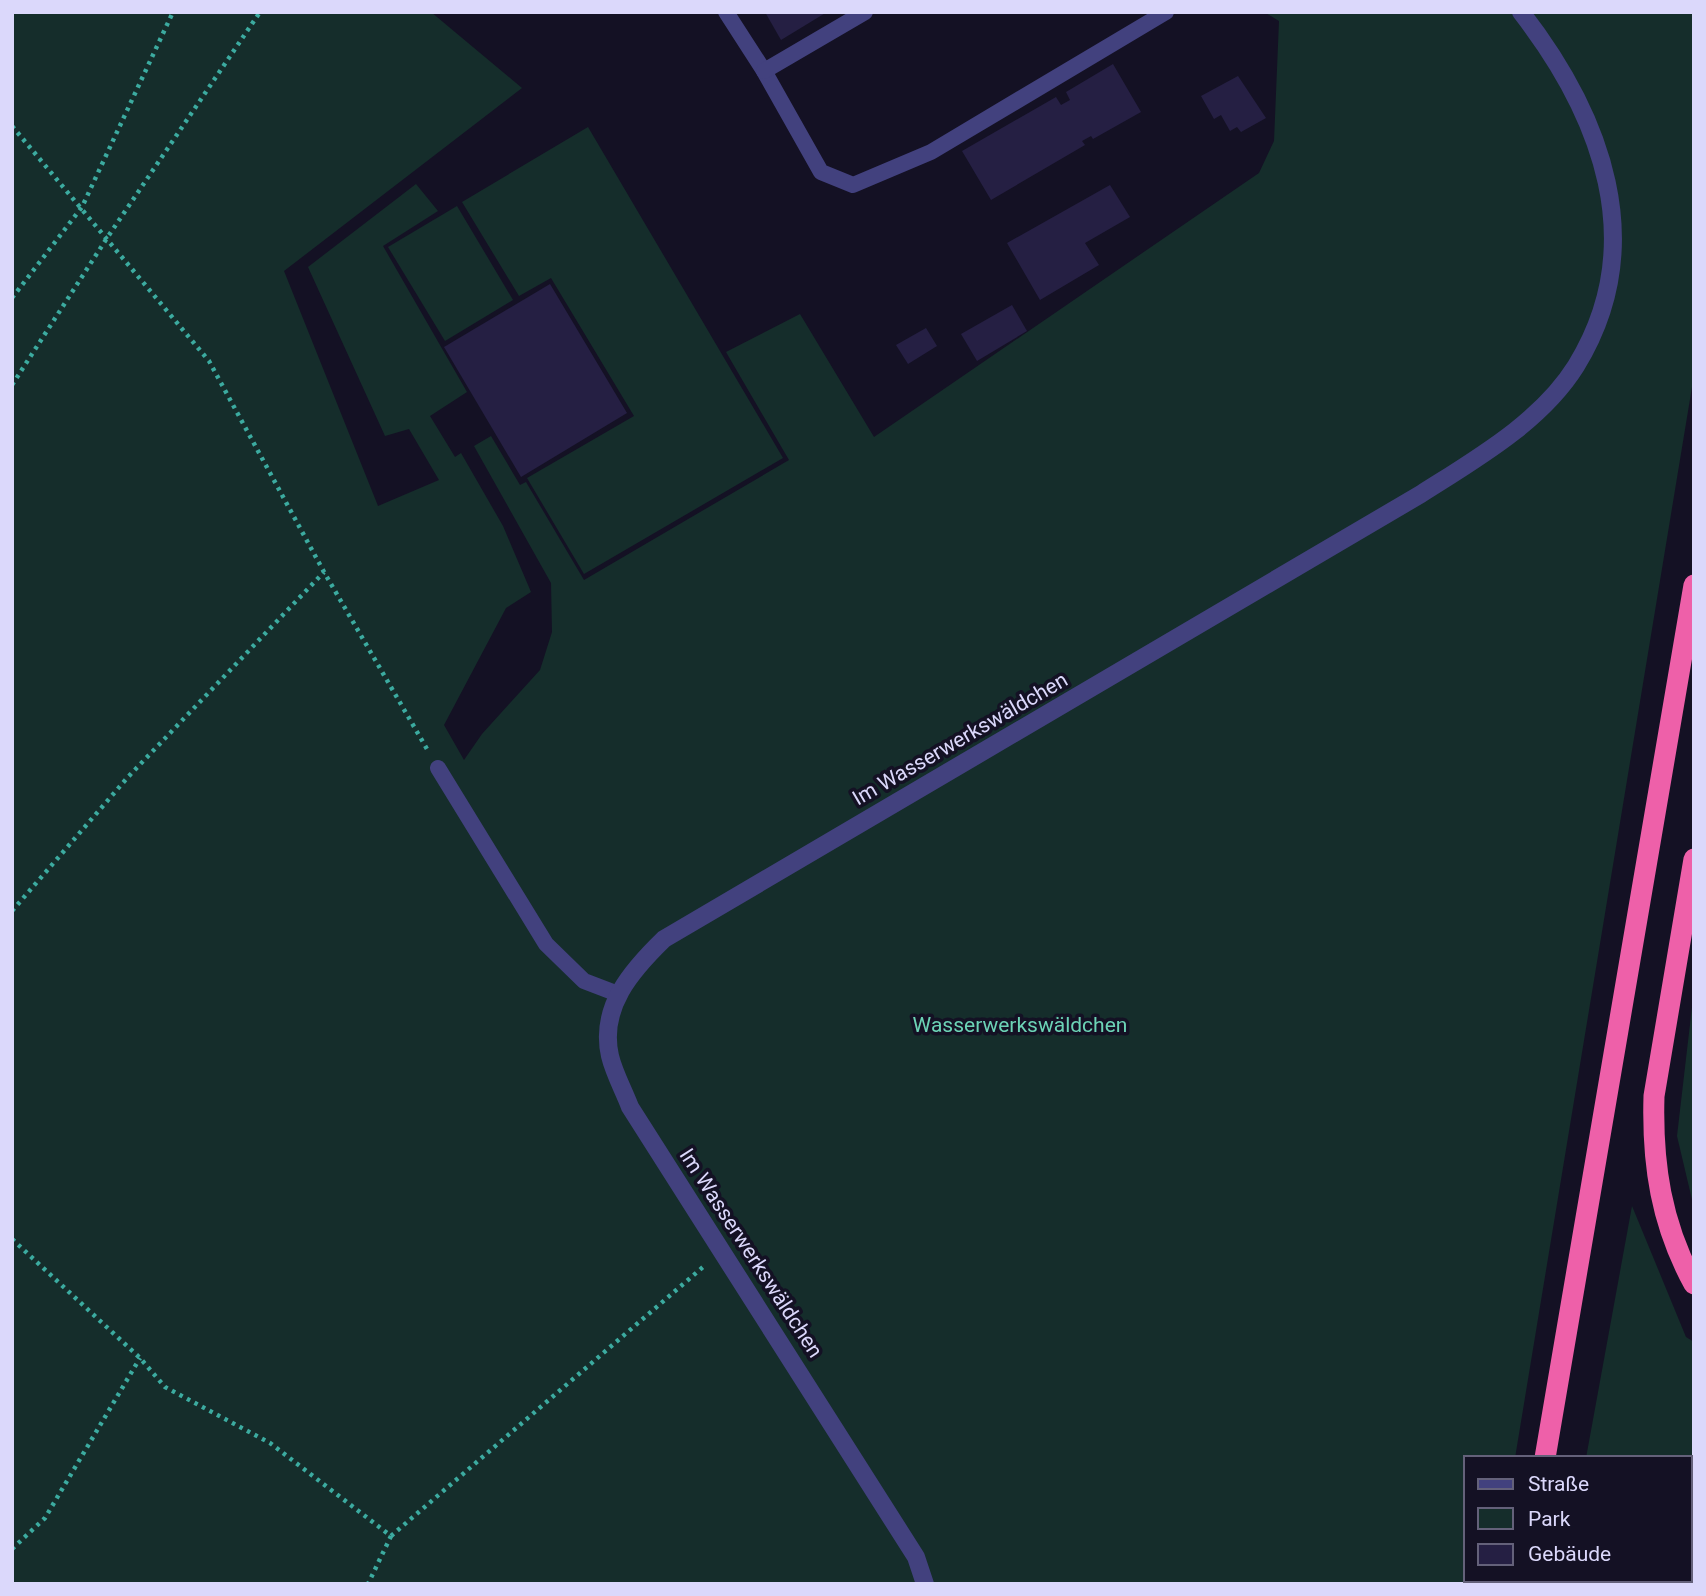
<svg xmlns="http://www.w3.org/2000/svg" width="1706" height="1596" viewBox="0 0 1706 1596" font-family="Roboto,sans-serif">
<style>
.green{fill:#152d2b}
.building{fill:#251f43}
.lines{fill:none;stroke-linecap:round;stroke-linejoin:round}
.path{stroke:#3caba0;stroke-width:4.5;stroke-dasharray:3.5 5;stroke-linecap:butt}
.service{stroke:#42417e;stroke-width:16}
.tertiary{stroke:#42417e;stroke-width:18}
.motorway{stroke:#ee60a9;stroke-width:21}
.labels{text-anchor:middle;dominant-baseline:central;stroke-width:7;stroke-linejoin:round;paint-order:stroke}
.street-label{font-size:21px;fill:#dbd8fb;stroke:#141124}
.park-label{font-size:21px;fill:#6cd3b6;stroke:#141124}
</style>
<rect width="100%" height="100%" fill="#141124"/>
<g class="green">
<path d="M12,12H431L522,88L284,271L378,506L439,480L409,429L385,436L308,267L416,184L438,211L383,246L467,392L430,416L455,457L461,453L503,526L531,592L506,608L444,725L464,760L482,734L540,670L552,632L551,583L474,446L491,436L520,485L526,482L584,580L789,460L726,352L800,314L874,437L1259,173L1274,141L1279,21L1264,12H1694V375L1515,1458H1466V1580H1485L1483,1584H12Z"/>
<path d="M588,127L783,458L584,574L527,478L634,416L551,278L519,296L462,202Z"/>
<path d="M457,206L513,300L445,341L388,247Z"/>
<path d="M1694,990V1208L1677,1136Z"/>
<path d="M1632,1206L1686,1337L1694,1342V1584H1559L1560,1580H1690V1458H1586Z"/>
</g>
<g class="building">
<path d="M765,12H827L781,40Z"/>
<path d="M1113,64L1141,112L1093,139L1091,136L1082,141L1085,145L991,200L962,151L1056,97L1061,105L1070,100L1066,92Z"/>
<path d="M1238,76L1266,118L1241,132L1237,127L1230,131L1221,115L1214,119L1201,96Z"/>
<path d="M1110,185L1130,217L1085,243L1099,265L1040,300L1007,243Z"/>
<path d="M550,284L627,413L521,477L444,347Z"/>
<path d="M1012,305L1027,331L977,361L961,334Z"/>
<path d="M926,328L937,346L908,364L896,345Z"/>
</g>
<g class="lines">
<g class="path">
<path d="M12,126L209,361L324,572L427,749"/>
<path d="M12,298L82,207L173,12"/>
<path d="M12,385L107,238L260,12"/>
<path d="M12,911L128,777L324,572"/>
<path d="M12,1239L140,1358L165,1387L270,1443L391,1536L368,1584"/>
<path d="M391,1536L703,1267"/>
<path d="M12,1549L45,1518L140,1358"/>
</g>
<g class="service">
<path d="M726,12L764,71L821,172L853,185L931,152L1166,12"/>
<path d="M764,71L865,12"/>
<path d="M438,768L546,944L584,981L618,994"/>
</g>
<path class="tertiary" d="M925,1584L916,1557L630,1107C624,1091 614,1073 610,1056C599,1007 632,970 664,939L1421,494C1476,459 1541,422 1576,366C1651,244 1601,115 1521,12"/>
<g class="motorway">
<path d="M1694,859L1654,1096C1652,1164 1661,1224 1694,1284"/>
<path d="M1545,1458L1694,585"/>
<path d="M1520,1584L1521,1580"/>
</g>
</g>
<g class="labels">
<g class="street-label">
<text transform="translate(960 739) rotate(-30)">Im Wasserwerkswäldchen</text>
<text transform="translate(751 1253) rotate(57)">Im Wasserwerkswäldchen</text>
</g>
<g class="park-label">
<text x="1020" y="1025">Wasserwerkswäldchen</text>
</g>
</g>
<rect width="1706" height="1596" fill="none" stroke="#dbd8fb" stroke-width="28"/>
<rect x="1464" y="1456" width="228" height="126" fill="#141124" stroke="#64617a" stroke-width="2"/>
<rect x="1478" y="1479" width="35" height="10" fill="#42417e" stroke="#64617a" stroke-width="2"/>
<text x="1528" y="1491" font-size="21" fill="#dbd8fb">Straße</text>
<rect x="1478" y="1508" width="35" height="21" fill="#152d2b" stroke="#64617a" stroke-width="2"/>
<text x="1528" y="1526" font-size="21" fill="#dbd8fb">Park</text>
<rect x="1478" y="1544" width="35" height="21" fill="#251f43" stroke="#64617a" stroke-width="2"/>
<text x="1528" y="1561" font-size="21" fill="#dbd8fb">Gebäude</text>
</svg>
